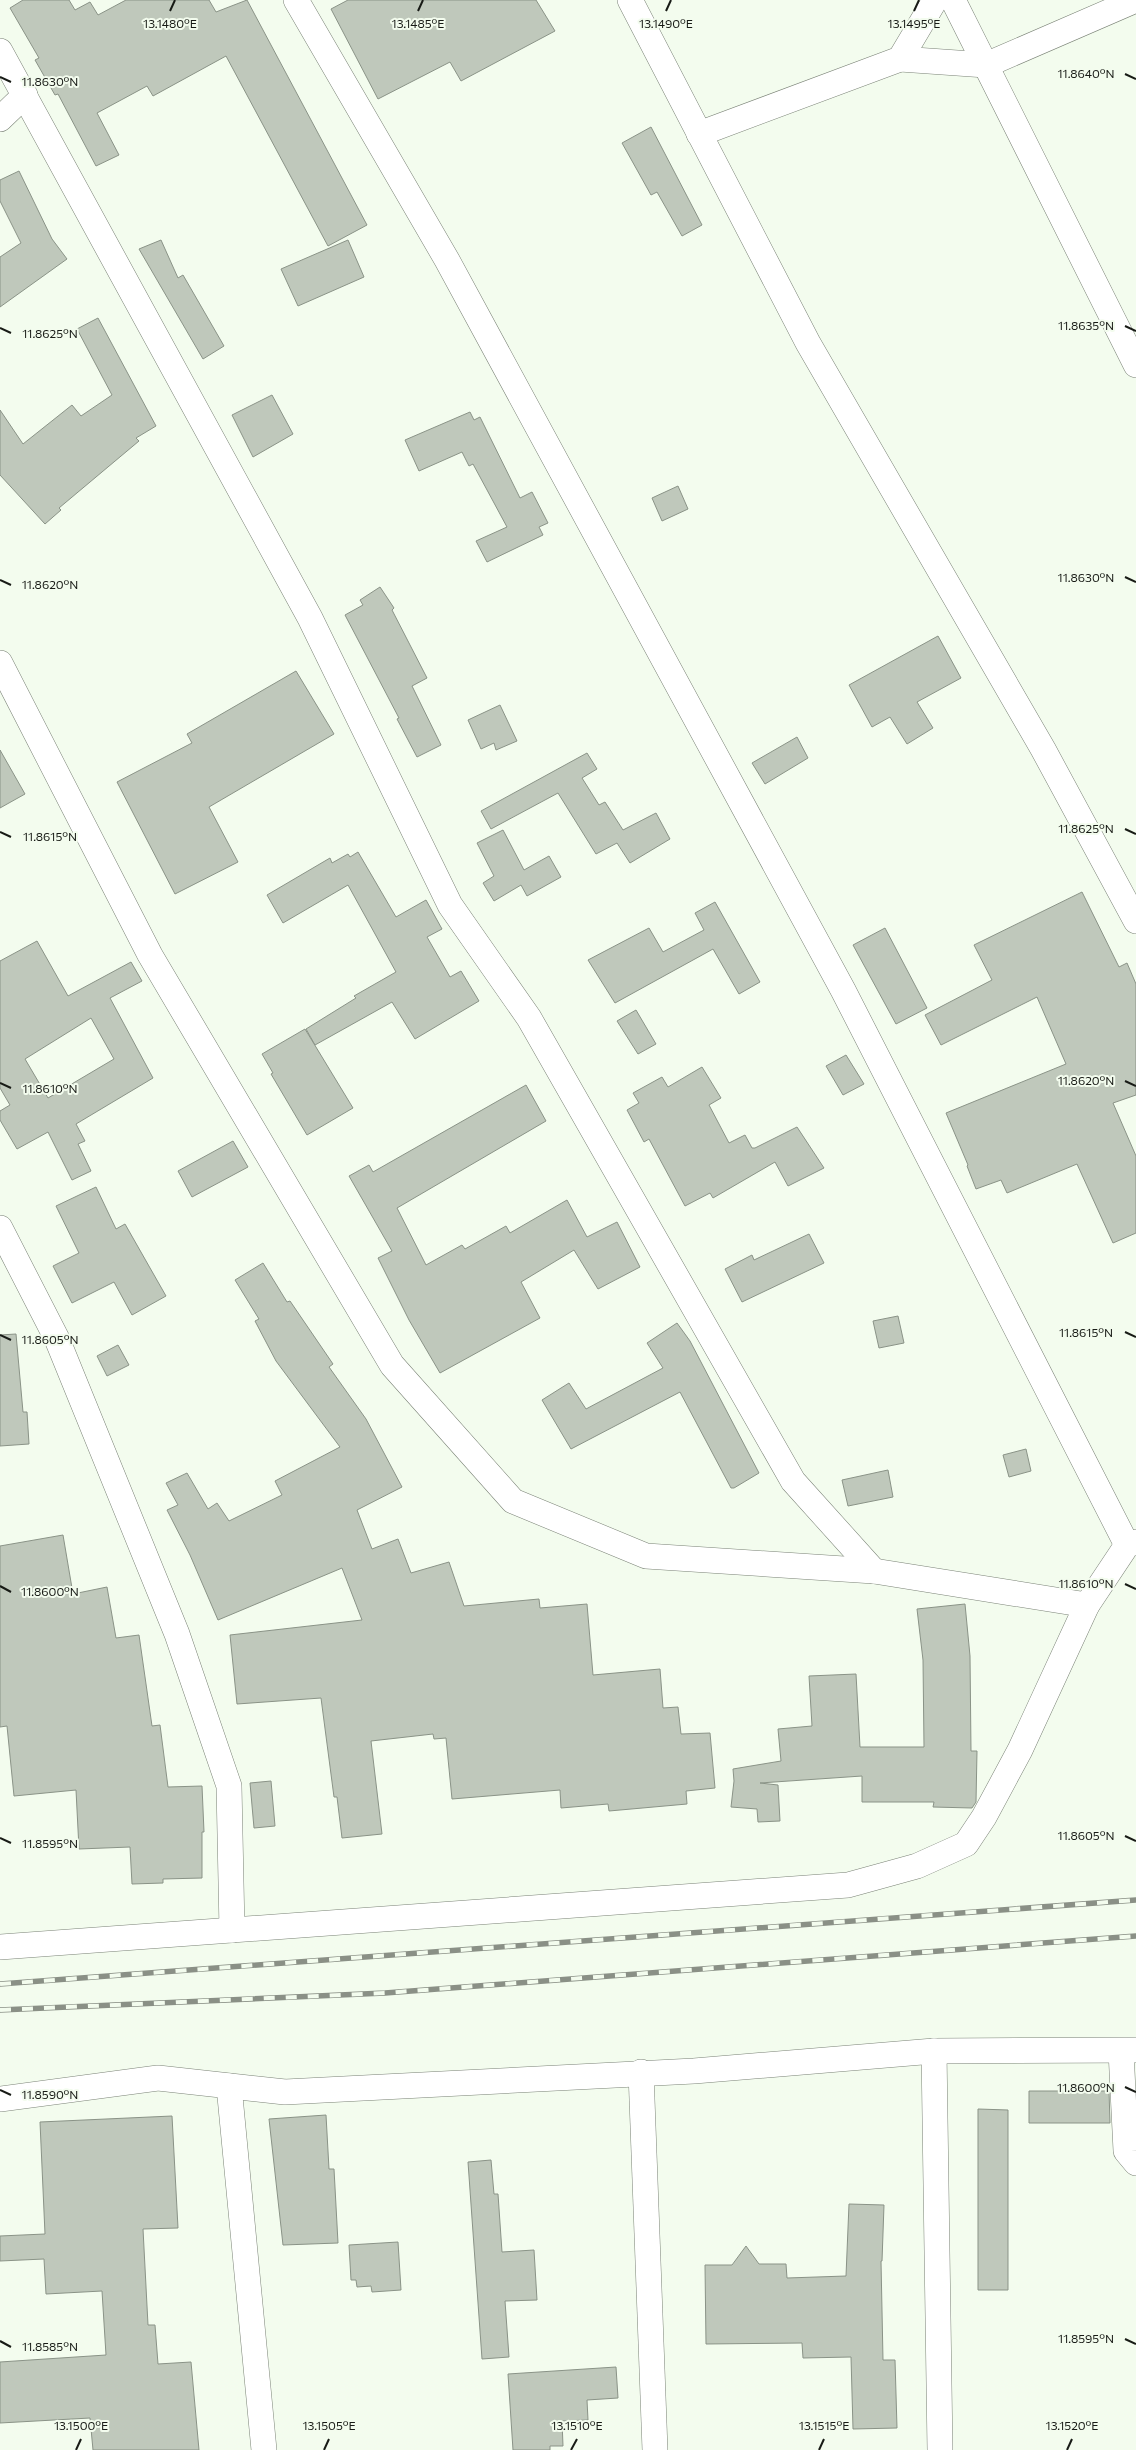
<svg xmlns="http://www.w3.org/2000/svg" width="1136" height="2450" viewBox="0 0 1136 2450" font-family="Commissioner,sans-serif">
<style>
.building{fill:#bfc8bb;stroke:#8a9387;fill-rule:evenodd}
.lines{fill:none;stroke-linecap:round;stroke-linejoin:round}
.minor-casing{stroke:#7b8377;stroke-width:26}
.minor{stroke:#fff;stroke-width:25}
.rail-casing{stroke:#8a9086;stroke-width:5.5}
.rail{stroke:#f3fcee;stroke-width:4;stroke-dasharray:11;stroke-linecap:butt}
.ticks{fill:none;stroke:#181b16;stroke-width:2}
.ticks-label{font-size:12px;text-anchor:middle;fill:#181b16;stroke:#f3fcee;stroke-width:4;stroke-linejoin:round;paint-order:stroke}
</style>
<rect width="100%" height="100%" fill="#f3fcee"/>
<g class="building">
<path d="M23,0H69L75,10L90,2L98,15L126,0H209L216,12L247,0L367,225L328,246L226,56L153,96L147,86L97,113L119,155L96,166L58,94L55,95L35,60L39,58L10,8Z"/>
<path d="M348,0H536L555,31L461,81L450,62L378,99L331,9Z"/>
<path d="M651,127L702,225L682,236L657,192L651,195L622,143Z"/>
<path d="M19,171L52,239L67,259L0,307V257L21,243L0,201V180Z"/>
<path d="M161,240L178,278L183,275L224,346L203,359L139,249Z"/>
<path d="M348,240L364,277L298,306L281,269Z"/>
<path d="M98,318L156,426L136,438L139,441L59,508L61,510L45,524L0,475V410L23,444L72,405L81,416L112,395L77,329Z"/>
<path d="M272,395L293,434L253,457L232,415Z"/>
<path d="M470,412L474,420L480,417L520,498L532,492L548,523L539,527L543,535L487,562L476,541L507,527L473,464L469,466L462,452L419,471L405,440Z"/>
<path d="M678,486L688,509L662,521L652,498Z"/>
<path d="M380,587L394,608L392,610L427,678L412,686L441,745L417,757L397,719L399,718L345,615L363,605L360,600Z"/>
<path d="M938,636L961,678L917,702L933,728L907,744L890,717L872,727L849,685Z"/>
<path d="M296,671L334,734L209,807L238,862L175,894L117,782L192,743L187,734Z"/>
<path d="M500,705L517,741L496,750L494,743L481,749L468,720Z"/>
<path d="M797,737L808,758L765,784L752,763Z"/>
<path d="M0,750L25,794L0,808Z"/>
<path d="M587,753L597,769L582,778L599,805L605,802L623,830L656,813L670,839L630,863L617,843L596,854L558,793L491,829L481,811Z"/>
<path d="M503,830L524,870L549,856L561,877L527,896L521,885L494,901L483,883L494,876L477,843Z"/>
<path d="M358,852L396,917L426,900L442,929L427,937L450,977L461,971L479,1001L415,1039L392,1002L315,1045L306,1029L356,998L354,996L396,972L348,885L283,923L267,895L330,858L332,863L348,854L350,857Z"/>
<path d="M1082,892L1119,967L1127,963L1136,984V1095L1113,1103L1136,1156V1233L1113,1243L1077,1164L1007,1193L1001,1180L976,1189L967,1166L968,1165L946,1113L1066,1064L1037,997L941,1045L925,1015L992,980L974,945Z"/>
<path d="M715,902L760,982L739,994L713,949L615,1003L588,960L649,928L663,952L704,930L695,913Z"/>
<path d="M885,928L927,1008L896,1024L853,945Z"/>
<path d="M37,941L68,996L131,962L142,981L110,998L153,1078L76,1124L85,1141L78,1144L91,1171L72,1180L48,1132L17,1149L0,1120V1111L10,1105L0,1088V961ZM91,1018L114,1059L48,1098L25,1059Z"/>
<path d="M636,1010L656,1044L638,1054L617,1021Z"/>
<path d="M305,1029L353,1108L307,1135L271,1074L273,1073L262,1054Z"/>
<path d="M846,1055L864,1084L843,1095L826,1066Z"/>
<path d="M702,1067L721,1098L709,1105L729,1143L745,1135L752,1148H755L797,1127L824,1168L788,1186L775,1162L713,1198L710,1193L685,1206L649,1139L644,1142L627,1110L639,1103L633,1093L662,1077L668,1087Z"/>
<path d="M526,1085L546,1121L397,1208L426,1265L462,1245L465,1249L506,1226L510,1233L567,1200L587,1237L617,1222L640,1267L598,1289L574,1250L521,1282L540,1318L440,1373L409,1320L378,1258L392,1251L349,1176L369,1165L373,1172Z"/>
<path d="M233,1141L248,1167L192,1197L178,1171Z"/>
<path d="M96,1187L116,1229L125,1224L166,1296L132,1315L114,1282L72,1303L53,1266L79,1253L56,1206Z"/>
<path d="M809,1234L824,1263L742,1302L725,1269L752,1255L754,1260Z"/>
<path d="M263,1263L287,1302L290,1301L333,1364L329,1367L366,1419L402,1487L357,1510L372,1549L398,1539L411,1573L449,1562L464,1606L539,1599L540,1608L587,1604L593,1675L660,1669L663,1708L678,1707L681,1734L710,1733L715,1788L686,1791L687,1804L609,1811L608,1804L561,1808L560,1790L452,1799L446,1738L434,1739L433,1734L371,1741L382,1834L342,1838L337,1797H334L321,1698L237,1704L230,1635L362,1620L342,1568L218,1620L190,1555L167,1510L178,1505L166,1483L187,1473L208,1509L217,1503L229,1521L282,1495L275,1481L340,1447L276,1361L255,1321L259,1319L235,1280Z"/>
<path d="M898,1316L904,1343L879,1348L873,1321Z"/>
<path d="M677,1323L690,1341L759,1473L734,1488H731L680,1392L571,1449L542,1400L569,1383L586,1409L663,1368L647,1343Z"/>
<path d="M16,1334L23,1412H27L29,1444L0,1446V1335Z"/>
<path d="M118,1345L129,1365L107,1376L97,1356Z"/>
<path d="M1026,1449L1031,1471L1009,1477L1003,1455Z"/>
<path d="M888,1470L893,1497L848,1506L842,1480Z"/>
<path d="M63,1535L73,1594L107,1587L116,1638L139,1635L152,1726L160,1725L168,1787L202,1786L204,1832H202V1878L163,1879V1883L132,1884L130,1847L79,1849L76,1790L14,1796L7,1726L0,1727V1546Z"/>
<path d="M965,1604L970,1656L971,1751H977L976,1802L972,1808L933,1807L934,1802H862V1776L760,1783L778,1785L780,1821L758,1822L757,1809L731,1807L734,1781L733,1769L781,1761L778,1729L812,1726L809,1676L856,1674L860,1747H924L923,1660L917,1609Z"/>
<path d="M271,1781L275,1826L254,1828L250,1783Z"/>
<path d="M1029,2091H1109L1110,2123H1029Z"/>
<path d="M978,2109L1008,2110V2290H978Z"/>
<path d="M326,2115L329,2169H334L338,2243L283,2245L269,2119Z"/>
<path d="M172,2116L178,2228L143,2229L148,2325H155L158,2364L191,2362L199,2450H93L90,2418L0,2423V2362L106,2355L102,2291L46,2294L44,2259L0,2261V2236L45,2234L40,2122Z"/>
<path d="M491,2160L494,2194H498L502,2252L534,2250L537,2300L505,2301L509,2357L482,2359L468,2162Z"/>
<path d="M849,2204L884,2205L882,2261H881L883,2360H895L897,2428L853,2429L851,2357L803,2358L802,2343L706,2344L705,2265H732L746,2246L759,2264H786L787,2278L846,2276Z"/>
<path d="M398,2242L401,2290L372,2292L371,2286L357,2287L356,2280H351L349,2245Z"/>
<path d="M616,2367L618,2398L587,2400L588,2420L562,2421L563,2446H550V2450H513L508,2374Z"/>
</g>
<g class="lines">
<g class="minor-casing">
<g id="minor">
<path d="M296,0L447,260L843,990L1127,1545"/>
<path d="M630,0L808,343L1043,749L1136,921"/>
<path d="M953,0L1136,365"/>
<path d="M0,51L310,618L450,905L529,1018L793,1481L874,1571"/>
<path d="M900,59L986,65L1136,0"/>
<path d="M0,119L25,95"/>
<path d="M699,134L900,59L935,0"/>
<path d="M0,663L150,955L392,1365L513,1501L646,1556L874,1571L1087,1605"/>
<path d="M0,1228L57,1339L177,1634L229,1786L232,1930"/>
<path d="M0,1947L848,1885L917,1866L966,1844L984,1817L1020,1750L1087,1605L1127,1545L1136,1542"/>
<path d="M934,2051L940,2450"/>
<path d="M1121,2051L1126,2151L1136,2163"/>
<path d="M641,2072L655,2450"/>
<path d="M229,2086L264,2450"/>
<path d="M0,2099L158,2078L285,2092L694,2071L934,2051L1136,2050"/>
</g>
</g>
<use href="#minor" class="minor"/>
<g class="rail-casing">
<g id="rail">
<path d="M0,1984L1136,1900"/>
<path d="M0,2010L385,1993L1136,1936"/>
</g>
</g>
<use href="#rail" class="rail"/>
</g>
<path class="ticks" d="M170,11L175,0M418,11L423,0M666,11L671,0M914,11L919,0M1125,74L1136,79M0,77L11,82M1125,326L1136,331M0,328L11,333M1125,577L1136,582M0,580L11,585M1125,829L1136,834M0,832L11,837M1125,1081L1136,1086M0,1083L11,1088M1125,1332L1136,1337M0,1335L11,1340M1125,1584L1136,1589M0,1586L11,1592M1125,1836L1136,1841M0,1838L11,1843M1125,2087L1136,2092M0,2090L11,2095M1125,2339L1136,2344M0,2341L11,2347M76,2450L81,2439M324,2450L329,2439M571,2450L577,2439M819,2450L824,2439M1067,2450L1072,2439"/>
<g class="ticks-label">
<text x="170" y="28">13.1480°E</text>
<text x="418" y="28">13.1485°E</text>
<text x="666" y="28">13.1490°E</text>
<text x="914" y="28">13.1495°E</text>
<text x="1086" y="78">11.8640°N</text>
<text x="50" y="86">11.8630°N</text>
<text x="1086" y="330">11.8635°N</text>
<text x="50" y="338">11.8625°N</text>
<text x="1086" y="582">11.8630°N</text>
<text x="50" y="589">11.8620°N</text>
<text x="1086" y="833">11.8625°N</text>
<text x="50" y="841">11.8615°N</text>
<text x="1086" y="1085">11.8620°N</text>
<text x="50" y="1093">11.8610°N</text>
<text x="1086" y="1337">11.8615°N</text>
<text x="50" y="1344">11.8605°N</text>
<text x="1086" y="1588">11.8610°N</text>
<text x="50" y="1596">11.8600°N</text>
<text x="1086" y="1840">11.8605°N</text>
<text x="50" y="1848">11.8595°N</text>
<text x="1086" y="2092">11.8600°N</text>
<text x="50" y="2099">11.8590°N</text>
<text x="1086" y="2343">11.8595°N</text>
<text x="50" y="2351">11.8585°N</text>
<text x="81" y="2430">13.1500°E</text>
<text x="329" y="2430">13.1505°E</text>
<text x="577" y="2430">13.1510°E</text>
<text x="824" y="2430">13.1515°E</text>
<text x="1072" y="2430">13.1520°E</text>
</g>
</svg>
